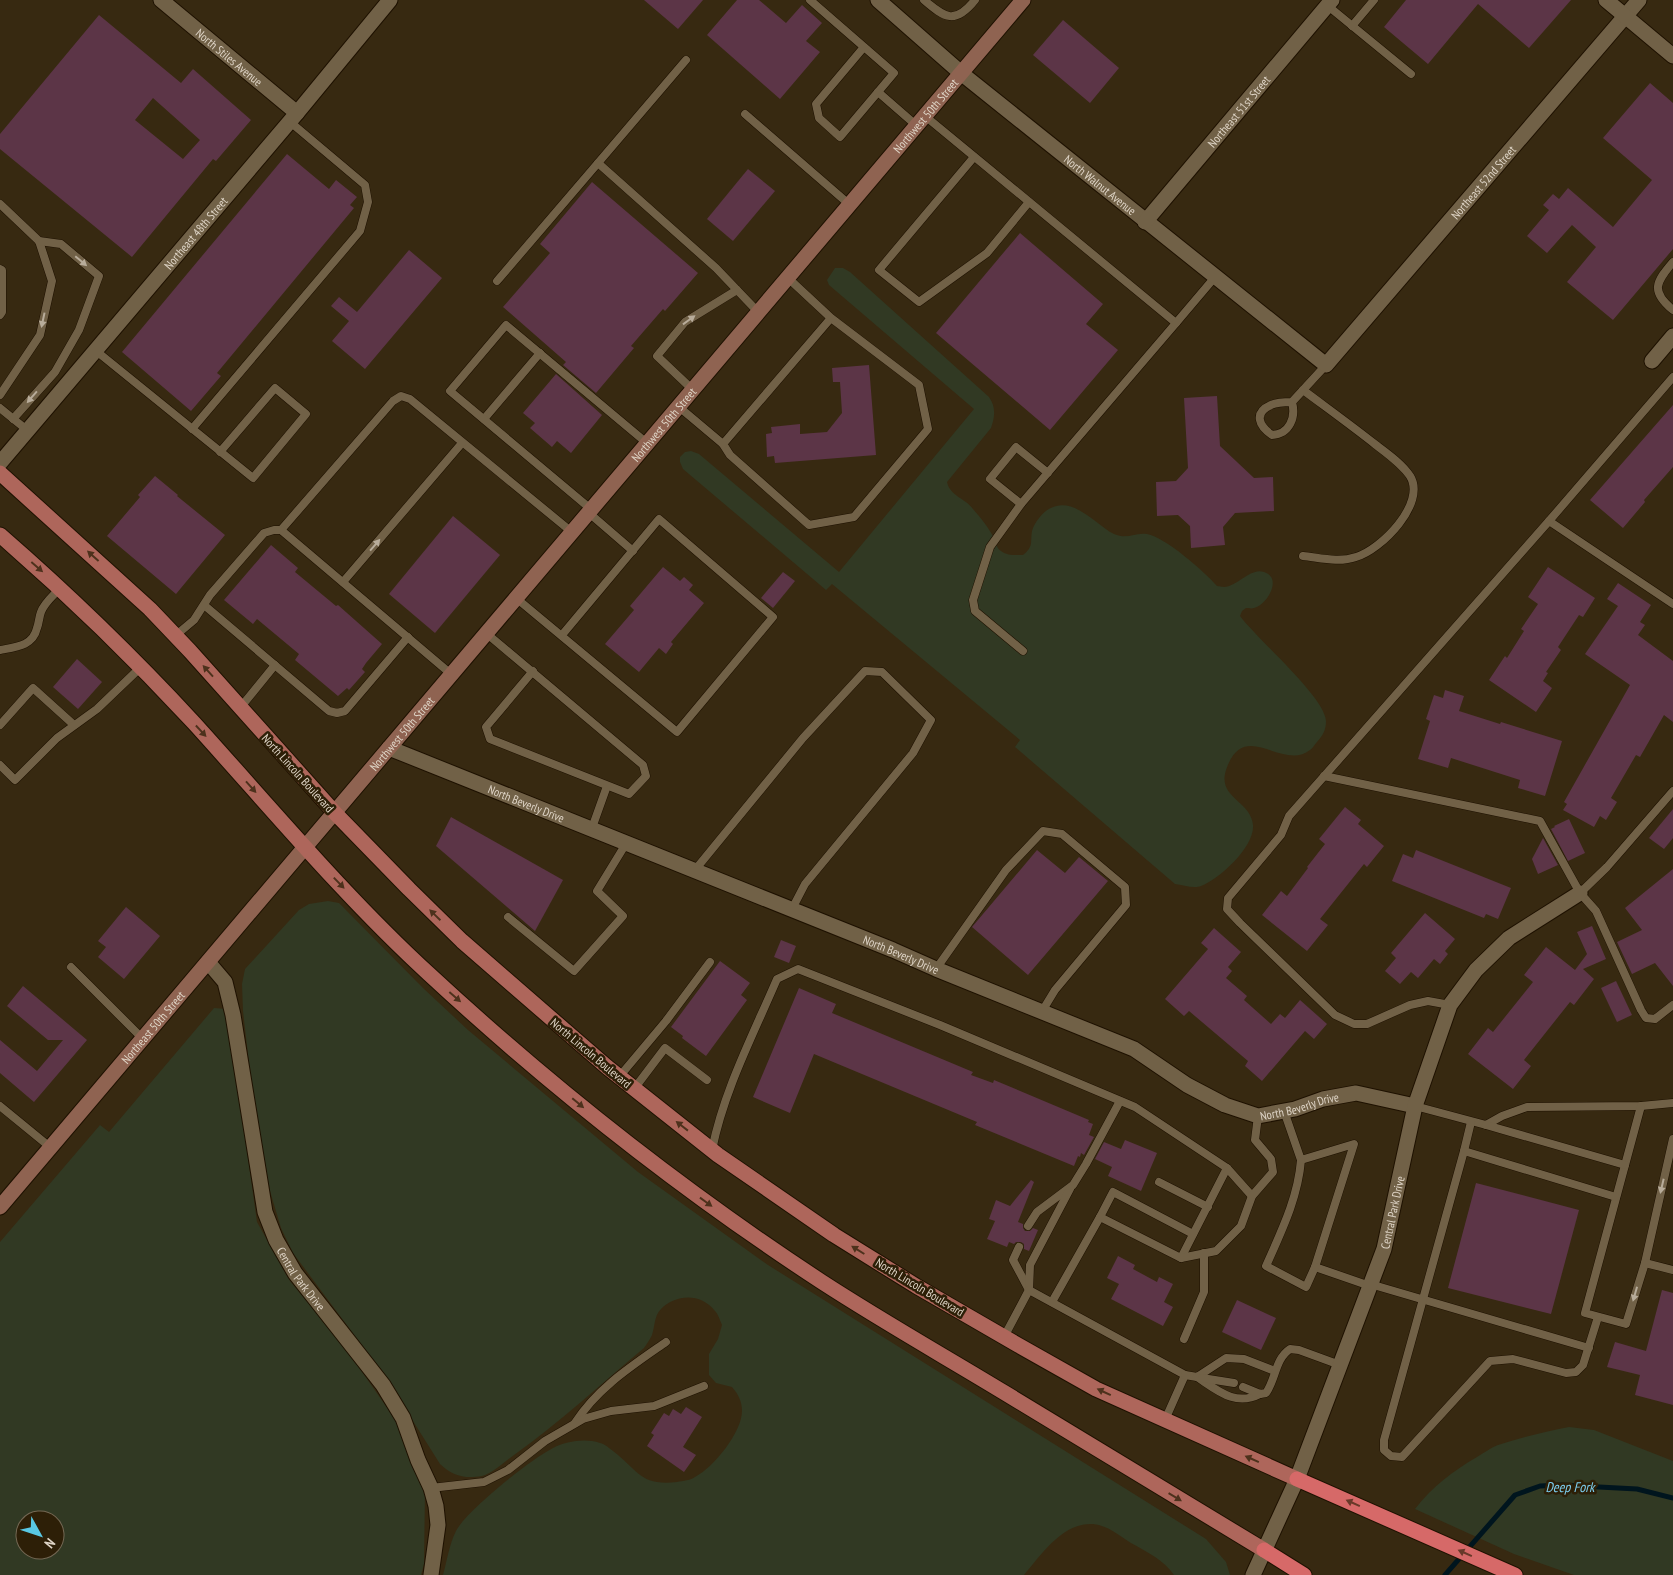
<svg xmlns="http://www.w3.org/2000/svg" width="1673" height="1575" viewBox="0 0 1673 1575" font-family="'PT Sans Narrow',sans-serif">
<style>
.green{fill:#313923;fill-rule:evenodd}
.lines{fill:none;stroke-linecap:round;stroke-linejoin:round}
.stream{stroke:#00151e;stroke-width:5}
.building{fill:#5c3547;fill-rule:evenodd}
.lane-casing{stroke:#1e1100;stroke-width:9}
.street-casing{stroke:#1e1100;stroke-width:17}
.secondary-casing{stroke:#1e1100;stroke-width:17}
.primary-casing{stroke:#1e1100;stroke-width:17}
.highway-casing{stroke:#1e1100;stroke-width:17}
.lane{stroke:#716147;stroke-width:8}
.street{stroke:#716147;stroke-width:15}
.secondary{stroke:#8f6351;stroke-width:15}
.primary{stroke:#ae665b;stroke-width:15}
.highway{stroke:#d66968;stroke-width:15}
.oneway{fill:#b8ac9a}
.oneway2{fill:#4d311c}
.oneway3{fill:#683929}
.labels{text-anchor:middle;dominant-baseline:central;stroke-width:5;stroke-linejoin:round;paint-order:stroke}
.street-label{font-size:12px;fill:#dfd5c7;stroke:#2d1f07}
.water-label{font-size:14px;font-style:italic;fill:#7ccdee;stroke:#2d1f07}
</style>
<rect width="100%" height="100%" fill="#372911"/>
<g class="green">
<path d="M835,268H843L850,272L989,397C996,407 995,417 991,428L947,482C950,496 965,498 973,509C980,517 989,528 994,538C996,542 996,548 1001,551C1008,556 1015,555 1023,555C1034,546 1030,543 1032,531C1034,523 1043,511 1051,508C1074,496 1097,526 1114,534C1128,540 1135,532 1147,534C1165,537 1205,572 1217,586C1217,586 1224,587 1224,587C1238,586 1251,567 1264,572C1283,578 1267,605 1254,608C1251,609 1249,608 1246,608L1242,611L1240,616C1257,639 1325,697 1326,721C1326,730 1323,735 1317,742C1315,744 1313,748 1310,750C1282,772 1244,717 1226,770C1217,798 1251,801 1253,825C1255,846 1220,879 1201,886C1194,889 1183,885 1175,884L1015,747L1020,740L832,584L826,590L683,469L680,462V457L685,452L691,451L699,454L839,572L974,409L829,285L827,280Z"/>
<path d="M328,901L339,903L423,988L468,1030L638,1172L768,1265L1206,1539L1226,1562L1230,1575H1174C1164,1560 1147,1552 1131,1543C1120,1536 1107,1525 1093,1524C1063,1522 1041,1555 1024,1575H443C447,1561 449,1545 456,1531C466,1511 531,1459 553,1448C567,1441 585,1438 600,1443C605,1444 609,1448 613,1451C639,1471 640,1486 677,1482C683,1481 691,1480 695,1477C714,1467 742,1432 742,1411C742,1401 738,1394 732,1387L716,1383L709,1375V1354L718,1339L722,1325C720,1320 718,1314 715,1311C701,1293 676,1294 661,1309C654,1316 655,1326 652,1335C650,1339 647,1344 644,1348C601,1384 560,1422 514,1455C504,1462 493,1473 482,1476C464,1479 453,1476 440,1464L384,1375L293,1253L281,1228L270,1191L251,1081L243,1011L242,984L245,969L299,910L309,904Z"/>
<path d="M214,1008L227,1009L257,1222L290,1281L346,1349L395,1419L425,1492L424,1564L421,1575H0V1242L100,1125L109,1132ZM25,1520H55V1550H25Z"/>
<path d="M1569,1427L1594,1430L1673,1461V1575H1574L1514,1554L1415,1509C1432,1487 1453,1471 1477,1457C1484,1453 1490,1448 1498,1445C1521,1437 1545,1432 1569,1427Z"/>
</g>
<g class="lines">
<path class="stream" d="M1445,1575L1515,1495L1540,1486L1561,1485L1637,1489L1673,1498"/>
</g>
<g class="building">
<path d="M644,0H703L678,29Z"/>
<path d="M737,0H759L786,23L802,5L822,23L806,41L820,52L780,99L707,35Z"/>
<path d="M1406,0H1571L1529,48L1478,4L1428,64L1384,27Z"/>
<path d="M99,15L181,83L193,69L251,120L216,161L213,159L132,257L0,149V134ZM153,98L200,140L183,159L135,120Z"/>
<path d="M1063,20L1119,68L1090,103L1033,55Z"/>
<path d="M1650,83L1673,103V249L1613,320L1567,282L1596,247L1572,225L1547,253L1527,236L1549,210L1543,205L1553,194L1559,199L1568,188L1613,227L1652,180L1603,138Z"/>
<path d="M287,154L329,189L336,180L357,197L350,205L354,208L217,373L221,376L191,411L122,352Z"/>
<path d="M748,169L775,191L733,241L707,219Z"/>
<path d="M592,182L698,273L665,311L663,309L631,346L634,348L596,393L563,365L566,362L503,307L550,253L540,244Z"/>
<path d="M1020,233L1103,304L1086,324L1118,350L1050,430L936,333Z"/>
<path d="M409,250L442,278L365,369L332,341L349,321L331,306L339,297L357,312Z"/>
<path d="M869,365L876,455L775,463L774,456L767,457L766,434L772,433L771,427L800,424V434L827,432L842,413L840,382H833L832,368Z"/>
<path d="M556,374L602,415L571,453L557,441L552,447L530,428L535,423L523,413Z"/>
<path d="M1217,396L1220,446L1254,478L1273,477L1274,511L1235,513L1223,527L1225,545L1191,548L1190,526L1178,515L1157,516L1156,482L1176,481L1188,468L1184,398Z"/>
<path d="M1673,405V467L1644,500L1645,502L1623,528L1590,500Z"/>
<path d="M155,476L178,495L177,496L225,535L176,594L107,536L140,497L138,495Z"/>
<path d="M453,516L500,555L435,633L389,594Z"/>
<path d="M271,545L298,568L295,572L336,606L338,605L382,644L366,663L362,669L365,672L349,690L347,688L338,696L295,660L299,654L257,619L253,624L224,600Z"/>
<path d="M663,567L680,581L684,577L693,585L689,590L704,603L671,642L673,644L666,654L659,648L639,672L605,644L634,610L630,606Z"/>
<path d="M1548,567L1595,598L1583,617L1579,615L1558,647L1561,650L1546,672L1548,673L1543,681L1552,688L1536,712L1489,680L1505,656L1507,658L1524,631L1521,629L1538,604L1528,597Z"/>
<path d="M783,572L795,581L773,608L761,598Z"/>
<path d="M1618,583L1651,605L1640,622L1645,625L1638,635L1673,661V722L1664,715L1640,757L1636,755L1611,798L1617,802L1606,820L1600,816L1594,827L1563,810L1567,804L1564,802L1630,685L1585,654L1618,606L1607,599Z"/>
<path d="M77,659L102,682L78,709L53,687Z"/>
<path d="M1445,690L1464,696L1459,711L1500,724L1501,722L1562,741L1545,796L1518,788L1520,780L1451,758L1448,768L1418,759L1430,721L1426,719L1434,695L1443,698Z"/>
<path d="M1345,807L1361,820L1358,824L1384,846L1367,867L1364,864L1320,919L1328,925L1307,951L1262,915L1281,891L1287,896L1308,868L1307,867L1325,844L1319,839Z"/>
<path d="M1673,809V838L1664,849L1649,838Z"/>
<path d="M451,817L563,880L535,931L436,846Z"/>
<path d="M1569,819L1585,853L1568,861L1551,829L1555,827L1554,826Z"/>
<path d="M1543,838L1558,865L1538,874L1532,859Z"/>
<path d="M1037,850L1065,873L1079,857L1108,881L1028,975L972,927Z"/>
<path d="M1416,850L1511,888L1498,919L1486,914L1484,918L1392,881L1403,854L1413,858Z"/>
<path d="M1673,869V986L1655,963L1632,974L1617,942L1642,930L1625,908Z"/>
<path d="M126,907L160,936L124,979L98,957L106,947L98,941Z"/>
<path d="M1425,913L1455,939L1445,951L1448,954L1440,964L1434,959L1418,978L1411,972L1400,984L1385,971L1396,958L1391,953Z"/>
<path d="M1592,926L1606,959L1583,969L1594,979L1574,1005L1570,1002L1524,1060L1531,1066L1513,1089L1468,1054L1488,1028L1493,1032L1533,982L1524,975L1546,947L1575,970L1587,954L1577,932Z"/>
<path d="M1214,928L1241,952L1228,967L1232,971L1226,978L1247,996L1244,1000L1271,1024L1280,1014L1285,1018L1300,1000L1327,1024L1314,1039L1305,1031L1262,1081L1245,1066L1248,1061L1189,1011L1184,1016L1165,999L1208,949L1201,943Z"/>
<path d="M781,940L796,946L789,963L774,957Z"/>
<path d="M720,961L750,983L741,995L747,1000L706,1056L682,1038L683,1036L671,1027Z"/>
<path d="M1616,981L1632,1015L1617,1022L1601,988Z"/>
<path d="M23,986L87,1040L34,1102L0,1073V1040L37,1071L63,1040H48L7,1006Z"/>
<path d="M799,988L836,1004L832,1013L973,1072L971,1075L993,1083L994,1080L1089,1120L1088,1122L1093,1124L1089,1135L1094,1137L1084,1155L1081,1153L1080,1157L1078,1156L1074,1166L975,1125L977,1122L814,1054L790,1113L753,1097Z"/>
<path d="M1125,1140L1157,1153L1141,1191L1108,1176L1112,1167L1095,1159L1104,1142L1121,1149Z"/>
<path d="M1031,1180L1034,1182L1018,1222L1023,1224V1228L1025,1231H1030L1033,1228L1038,1230L1029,1251L1024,1249V1244L1021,1242H1016L1014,1244L1009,1242L1007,1247L987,1239L995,1221L989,1219L996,1200L1010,1206Z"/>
<path d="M1476,1183L1579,1210L1551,1314L1448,1288Z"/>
<path d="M1118,1256L1135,1265L1133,1269L1157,1282L1159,1277L1173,1284L1164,1302L1173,1307L1163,1326L1111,1299L1119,1284L1107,1278Z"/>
<path d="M1662,1290L1673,1293V1405L1635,1395L1640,1375L1607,1367L1615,1342L1646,1351Z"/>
<path d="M1237,1300L1276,1318L1261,1350L1222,1332Z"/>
<path d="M686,1407L702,1417L683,1447L696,1455L684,1472L647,1446L654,1435L651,1433L664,1413L669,1416L673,1409L681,1414Z"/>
</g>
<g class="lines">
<g class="lane-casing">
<g id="lane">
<path d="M810,0L894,73L840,137L819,118L816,104L864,47"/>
<path d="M924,0C945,18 955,25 975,0"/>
<path d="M1328,6L1411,74"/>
<path d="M1352,26L1374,0"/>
<path d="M878,92L917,126"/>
<path d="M745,114L850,205"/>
<path d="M925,116L1176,323L1215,277"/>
<path d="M974,157L879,270L919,302L987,253L1029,202"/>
<path d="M598,163L686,60"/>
<path d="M0,204L39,241L52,281L40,335L0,395"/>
<path d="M1673,262C1656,282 1650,291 1673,310"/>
<path d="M0,269L2,270V312L0,315"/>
<path d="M788,278L831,318L723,444L730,455L809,525L854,517L928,429L919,385L831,318"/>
<path d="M497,281L598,163L716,268L759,313"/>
<path d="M95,350L253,478L306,414L275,388L220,452"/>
<path d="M693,390L657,356L685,322L737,290"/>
<path d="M1303,390C1327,408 1352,426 1376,445C1388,454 1402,464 1410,476C1427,503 1381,550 1356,557C1339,563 1321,558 1303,556"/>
<path d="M1292,402C1285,402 1277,402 1271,405C1253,413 1259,426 1272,435C1290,434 1296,417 1292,402L1326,365"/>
<path d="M679,407L723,444"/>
<path d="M0,408L27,430"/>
<path d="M13,419L55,372L79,330L99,276L61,244L39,241"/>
<path d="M484,419L540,353"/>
<path d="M192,429L360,231L368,202L365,185L289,121"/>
<path d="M1048,473L1016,447L990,479L1021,504L1176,323"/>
<path d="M1021,504L990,547L973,600L975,611L1023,651"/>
<path d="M592,510L450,391L506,325L648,444"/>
<path d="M589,513L633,551"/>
<path d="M1549,521L1673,604"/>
<path d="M281,530L393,401L401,396L410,399L573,533"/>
<path d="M343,582L462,443"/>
<path d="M516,598L677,732L773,617L659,519L562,635"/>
<path d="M204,605L329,711L337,713L345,711L408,637"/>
<path d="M486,633L643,765L646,776L629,794L490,739L486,727L533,671"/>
<path d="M175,636L194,620L210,595L264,533L274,530H281L451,674"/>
<path d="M0,650C16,647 33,646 37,628C39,623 39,617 41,612C44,603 54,595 60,588"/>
<path d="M240,708L275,665"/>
<path d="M0,725L33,688L74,725"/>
<path d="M0,765L15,780L57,738L97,709L141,667"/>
<path d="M1324,776L1540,821L1580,893L1596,911L1641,1010L1646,1018L1655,1019L1673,1005"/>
<path d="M592,828L607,786"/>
<path d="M695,870L803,738L865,671L882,672L931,720L913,753L805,884L792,909"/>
<path d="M1580,893L1607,867L1673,791"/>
<path d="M508,917L574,971L623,916L597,891L627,842"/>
<path d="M71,967L143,1039"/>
<path d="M936,969L1006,870L1043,831L1062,834L1125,887L1126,905L1055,990L1041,1013"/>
<path d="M1450,1005L1428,1001L1410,1005L1367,1024H1354L1335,1015L1240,923L1227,909L1228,898L1281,835L1289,816L1549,521L1673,377"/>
<path d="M619,1077L666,1021L710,962"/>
<path d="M634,1089L665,1048L707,1080"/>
<path d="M0,1106L50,1147"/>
<path d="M1415,1106L1486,1125L1502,1116L1527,1107L1641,1106L1673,1103"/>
<path d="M1641,1106L1585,1313L1626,1324L1645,1263L1673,1139"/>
<path d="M1284,1111L1301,1160L1354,1144L1315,1267L1370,1286"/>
<path d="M1486,1125L1625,1165"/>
<path d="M712,1150C724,1090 753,1035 777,979L798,969L940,1025L1135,1107L1227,1168L1252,1196"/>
<path d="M1464,1151L1471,1122"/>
<path d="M1301,1160C1298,1198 1281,1232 1266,1266L1306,1287L1315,1267"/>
<path d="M1159,1182L1208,1207"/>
<path d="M1100,1217L1113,1192L1193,1234"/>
<path d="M1028,1226L1037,1212L1073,1185L1086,1164L1120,1101"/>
<path d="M1019,1247L1013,1260L1028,1288"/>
<path d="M1181,1258L1227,1168"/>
<path d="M1645,1263L1673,1270"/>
<path d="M1370,1284L1589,1348"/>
<path d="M1029,1290L1030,1265L1070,1189"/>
<path d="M1052,1302L1100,1217L1181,1258L1216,1251L1241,1226L1252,1196L1273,1172L1271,1159L1255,1140L1258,1116"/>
<path d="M1598,1317L1583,1365L1576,1372L1566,1373L1513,1359L1490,1361L1402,1457L1391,1456L1384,1450V1440L1464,1151L1616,1197"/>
<path d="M1004,1337L1029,1290L1185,1375L1165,1420"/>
<path d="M1184,1339L1204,1292V1253"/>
<path d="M1185,1375L1197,1377L1226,1358L1244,1359L1275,1371"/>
<path d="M1197,1377C1217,1390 1235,1407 1260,1394"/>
<path d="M1202,1378L1234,1383"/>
<path d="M1243,1387L1260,1394L1266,1393C1276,1379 1275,1359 1290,1349L1299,1350L1340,1365"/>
<path d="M575,1423C597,1388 633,1365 666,1342"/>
<path d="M431,1488L484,1482L508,1470L545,1441L583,1419L611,1411L654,1406L704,1386"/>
</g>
</g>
<g class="street-casing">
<g id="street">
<path id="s1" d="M161,0L297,113"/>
<path id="s2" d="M878,0L961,73L1326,365L1639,0"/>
<path d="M1606,0L1673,56"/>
<path id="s3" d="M1145,222L1332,0"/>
<path d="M1652,361L1673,336"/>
<path id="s4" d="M0,463L297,113L390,0"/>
<path id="s5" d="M389,748L893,950L936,969L1134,1049L1187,1085L1225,1105L1258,1116L1295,1109L1323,1099L1356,1093L1415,1106"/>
<path id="s6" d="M208,962L225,982L233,1015L265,1212L276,1240L295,1273L383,1385L403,1418L418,1460L431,1488L436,1506L438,1525L431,1575"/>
<path id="s7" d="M1253,1575L1297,1479L1384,1249L1415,1106L1450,1005L1476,970L1509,938L1580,893"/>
</g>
</g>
<g class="secondary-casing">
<g id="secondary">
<path id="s8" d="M0,1207L1023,0"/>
</g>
</g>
<g class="primary-casing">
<g id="primary">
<path d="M0,473L150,609L190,651L335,813L409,889L462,941L607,1067L718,1155L834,1235L916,1286L1018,1345L1096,1389L1297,1479"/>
<path d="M0,535C69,595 132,656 194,723C271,808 345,897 429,974C552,1088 683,1191 822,1282C882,1321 944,1356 1005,1393C1091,1445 1177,1498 1264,1550"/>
</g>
</g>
<g class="highway-casing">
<g id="highway">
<path d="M1297,1479L1515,1575"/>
<path d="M1264,1550L1304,1575"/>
</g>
</g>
<use href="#lane" class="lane"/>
<use href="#street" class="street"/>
<use href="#secondary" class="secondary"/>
<use href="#primary" class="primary"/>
<use href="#highway" class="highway"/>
</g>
<defs><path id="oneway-solid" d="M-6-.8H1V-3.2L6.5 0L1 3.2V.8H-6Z" transform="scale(1.25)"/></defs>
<g class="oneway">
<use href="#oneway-solid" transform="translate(81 261) rotate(40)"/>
<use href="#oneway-solid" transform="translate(43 320) rotate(102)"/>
<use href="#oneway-solid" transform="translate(689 320) rotate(-36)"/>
<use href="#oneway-solid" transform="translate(32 397) rotate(131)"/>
<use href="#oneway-solid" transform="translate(375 545) rotate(-49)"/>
<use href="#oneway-solid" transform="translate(1662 1186) rotate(103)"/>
<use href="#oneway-solid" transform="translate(1635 1294) rotate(106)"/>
</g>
<g class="oneway2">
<use href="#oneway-solid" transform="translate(93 556) rotate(-138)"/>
<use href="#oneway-solid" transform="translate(37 567) rotate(41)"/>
<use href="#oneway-solid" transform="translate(208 671) rotate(-132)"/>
<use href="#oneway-solid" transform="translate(201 731) rotate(47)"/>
<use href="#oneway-solid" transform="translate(251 787) rotate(48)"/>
<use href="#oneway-solid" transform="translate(339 883) rotate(46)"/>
<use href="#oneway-solid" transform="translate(435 915) rotate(-136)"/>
<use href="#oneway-solid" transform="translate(455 997) rotate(41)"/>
<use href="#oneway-solid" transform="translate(578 1103) rotate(40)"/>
<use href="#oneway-solid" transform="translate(682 1126) rotate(-142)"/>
<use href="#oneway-solid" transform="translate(706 1202) rotate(36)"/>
<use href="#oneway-solid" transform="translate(858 1250) rotate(-148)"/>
<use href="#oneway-solid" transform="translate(1104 1392) rotate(-155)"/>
<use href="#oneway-solid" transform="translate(1252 1459) rotate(-156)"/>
<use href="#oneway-solid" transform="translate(1175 1497) rotate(31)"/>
</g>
<g class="oneway3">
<use href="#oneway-solid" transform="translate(1353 1503) rotate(-156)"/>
<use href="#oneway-solid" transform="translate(1465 1553) rotate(-156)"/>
</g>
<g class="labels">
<g class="street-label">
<text stroke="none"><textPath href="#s1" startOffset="89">North Stiles Avenue</textPath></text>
<text stroke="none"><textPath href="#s3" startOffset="145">Northeast 51st Street</textPath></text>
<text stroke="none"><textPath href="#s8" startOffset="1431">Northwest 50th Street</textPath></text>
<text stroke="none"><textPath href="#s2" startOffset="819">Northeast 52nd Street</textPath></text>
<text stroke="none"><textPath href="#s2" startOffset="289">North Walnut Avenue</textPath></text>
<text stroke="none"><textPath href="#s4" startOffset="302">Northeast 48th Street</textPath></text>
<text stroke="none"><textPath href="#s8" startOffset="1026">Northwest 50th Street</textPath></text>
<text stroke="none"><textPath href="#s8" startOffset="621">Northwest 50th Street</textPath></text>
<text transform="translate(298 773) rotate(48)">North Lincoln Boulevard</text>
<text stroke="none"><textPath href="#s5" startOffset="148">North Beverly Drive</textPath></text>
<text stroke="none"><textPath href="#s5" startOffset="552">North Beverly Drive</textPath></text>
<text stroke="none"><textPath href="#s8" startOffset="236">Northeast 50th Street</textPath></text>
<text transform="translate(591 1053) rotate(40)">North Lincoln Boulevard</text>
<text stroke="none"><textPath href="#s5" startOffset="988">North Beverly Drive</textPath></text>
<text stroke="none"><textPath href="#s7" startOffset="389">Central Park Drive</textPath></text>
<text stroke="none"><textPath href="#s6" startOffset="336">Central Park Drive</textPath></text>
<text transform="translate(920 1287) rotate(31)">North Lincoln Boulevard</text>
</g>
<g class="water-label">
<text x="1570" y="1487">Deep Fork</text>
</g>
</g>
<g transform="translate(40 1535) rotate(130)"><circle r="24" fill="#2d1f07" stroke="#746854"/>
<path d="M0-4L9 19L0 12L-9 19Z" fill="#59c8e4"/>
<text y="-8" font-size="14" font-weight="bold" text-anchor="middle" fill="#dfd5c7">N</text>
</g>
</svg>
